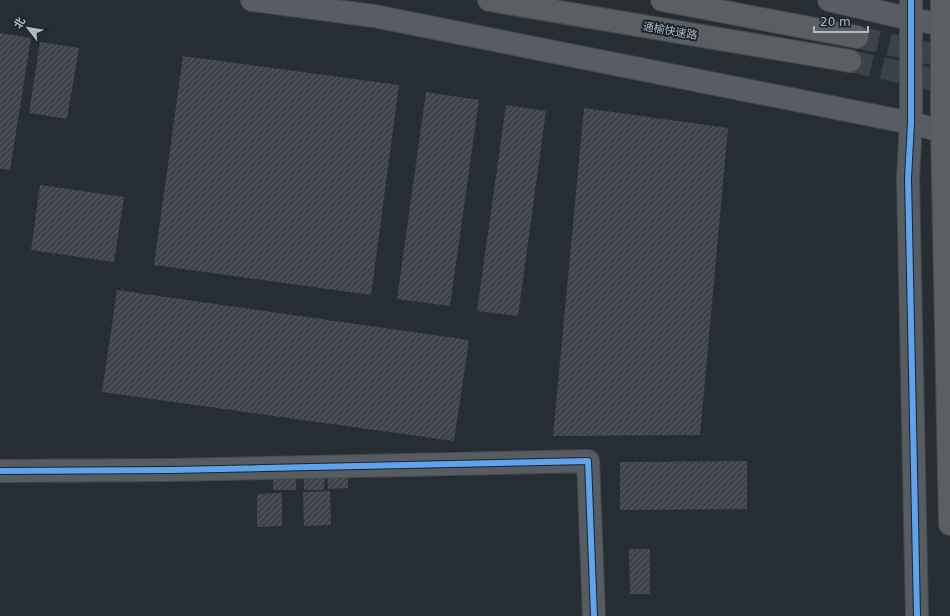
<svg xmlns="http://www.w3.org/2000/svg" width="950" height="616" viewBox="0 0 950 616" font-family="'DejaVu Sans','Noto Sans SC',sans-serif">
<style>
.building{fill:url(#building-hatch)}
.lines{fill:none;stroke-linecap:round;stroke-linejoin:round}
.highway-tunnel{stroke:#3b4249;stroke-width:22;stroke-dasharray:22 11;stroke-linecap:butt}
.minor-casing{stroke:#44494e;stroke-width:24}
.major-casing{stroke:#434a50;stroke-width:24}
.highway-casing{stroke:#43494f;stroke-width:24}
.minor{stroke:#565c61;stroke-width:22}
.major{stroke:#585d63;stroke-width:22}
.highway{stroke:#5b5f61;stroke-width:22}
.cycleway-casing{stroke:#1a242d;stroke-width:8}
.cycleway{stroke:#60a3ed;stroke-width:6}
.labels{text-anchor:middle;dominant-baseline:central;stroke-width:4;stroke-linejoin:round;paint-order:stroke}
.street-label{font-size:11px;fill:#afbac5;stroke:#1a242d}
</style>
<defs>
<pattern id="building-hatch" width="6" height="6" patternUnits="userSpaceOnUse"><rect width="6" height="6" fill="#3e4449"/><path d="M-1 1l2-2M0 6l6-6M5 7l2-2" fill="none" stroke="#575d62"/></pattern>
</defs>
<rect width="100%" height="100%" fill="#262d33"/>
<g class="building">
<path d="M0,33L31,38L10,170L0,169Z"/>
<path d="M40,42L79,48L67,119L29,113Z"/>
<path d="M183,56L399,85L371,295L154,265Z"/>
<path d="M426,92L479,100L450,306L397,299Z"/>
<path d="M506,105L546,111L518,316L477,311Z"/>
<path d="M584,108L728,128L700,435L553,436Z"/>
<path d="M40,185L124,197L114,262L31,250Z"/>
<path d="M117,290L469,340L454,441L102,392Z"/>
<path d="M747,461V509L620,510V462Z"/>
<path d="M348,471V488L328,489L327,472Z"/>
<path d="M304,472H325L324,490H304Z"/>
<rect x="273" y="473" width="23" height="17"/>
<path d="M330,491L331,525L304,526L303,492Z"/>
<path d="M282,493V526L257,527V494Z"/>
<path d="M629,549H650V594H630Z"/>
</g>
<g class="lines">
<g class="highway-tunnel">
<path d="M857,37L950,58"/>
<path d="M850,61L950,83"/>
</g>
<g class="minor-casing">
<g id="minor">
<path d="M911,0V123L908,178L917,616"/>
<path d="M0,471L172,470L588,461L594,616"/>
</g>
</g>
<g class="major-casing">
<g id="major">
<path d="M252,0L374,16L911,123L950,133"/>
<path d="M829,0L911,19L950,26"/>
</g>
</g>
<g class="highway-casing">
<g id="highway">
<path d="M489,0L850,61"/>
<path d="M662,0L857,37"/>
<path d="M942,0V132L950,524"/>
</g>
</g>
<use href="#minor" class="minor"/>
<use href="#major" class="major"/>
<use href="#highway" class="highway"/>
<g class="cycleway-casing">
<g id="cycleway">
<path d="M911,0V123L908,178L917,616"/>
<path d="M0,471L172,470L588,461L594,616"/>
</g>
</g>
<use href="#cycleway" class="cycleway"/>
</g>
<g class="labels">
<g class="street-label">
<text transform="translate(670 31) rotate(10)">通榆快速路</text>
</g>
</g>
<g transform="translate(28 28) rotate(301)" stroke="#1a242d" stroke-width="3" paint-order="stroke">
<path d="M0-3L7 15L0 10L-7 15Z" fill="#afbac5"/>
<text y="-6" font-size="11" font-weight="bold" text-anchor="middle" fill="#afbac5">北</text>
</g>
<path d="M814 26v6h54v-6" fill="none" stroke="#afbac5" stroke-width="2"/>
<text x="820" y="26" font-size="12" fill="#afbac5" stroke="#1a242d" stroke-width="3" paint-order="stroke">20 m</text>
</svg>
